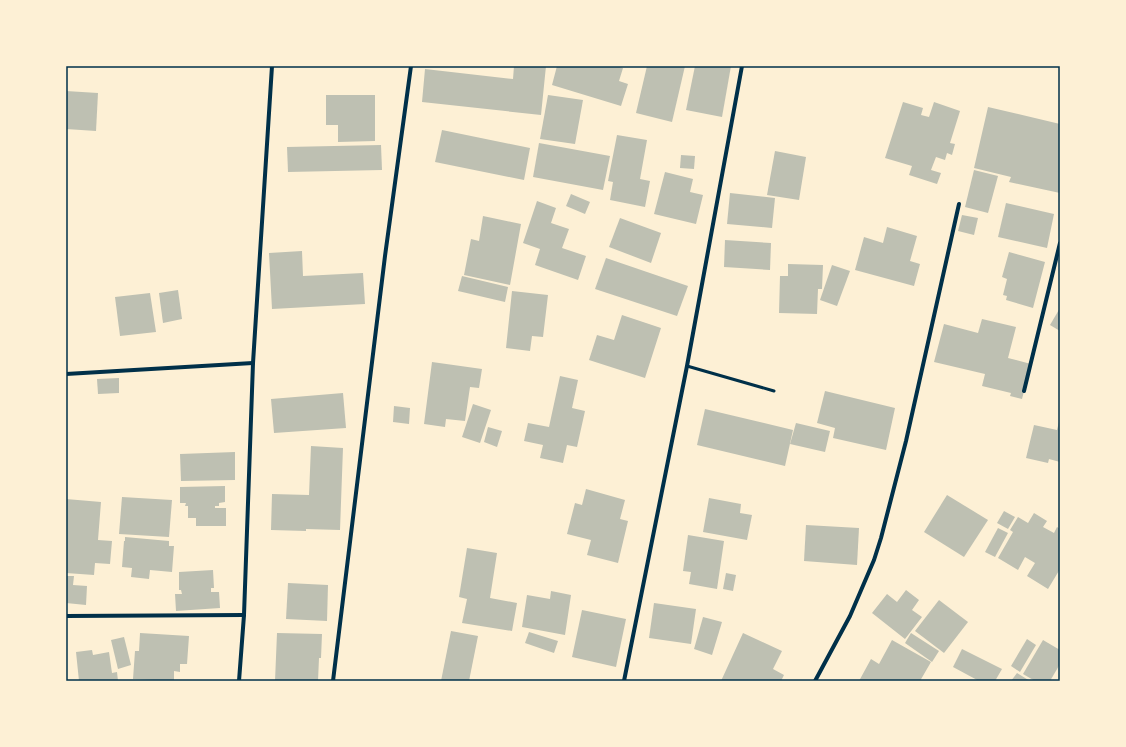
<svg xmlns="http://www.w3.org/2000/svg" width="1126" height="747" viewBox="0 0 1126 747" font-family="Figtree,sans-serif">
<style>
.building{fill:#bec0b2}
.lines{fill:none;stroke-linecap:round;stroke-linejoin:round}
.service{stroke:#003049;stroke-width:3}
.minor{stroke:#003049;stroke-width:4}
.neatline{fill:none;stroke:#003049;stroke-width:1.5}
</style>
<rect width="100%" height="100%" fill="#fdf0d5"/>
<g class="building">
<path d="M514,66H546L541,115L422,102L425,69L513,79Z"/>
<path d="M557,66H616L623,68L619,81L628,84L621,106L552,85Z"/>
<path d="M647,66H685L672,122L636,113Z"/>
<path d="M695,66H731L722,117L686,110Z"/>
<path d="M66,91L98,93L96,131L66,129Z"/>
<path d="M326,95H375V141L338,142V125H326Z"/>
<path d="M548,95L583,100L575,144L540,139Z"/>
<path d="M903,102L923,108L921,115L929,117L934,102L960,111L950,143L955,144L952,155L947,153L945,160L936,157L931,170L941,173L937,184L909,175L912,166L885,158Z"/>
<path d="M988,107L1060,124V193L1009,182L1011,177L974,168Z"/>
<path d="M442,130L530,148L524,180L435,162Z"/>
<path d="M617,135L647,140L640,179L650,181L645,207L610,200L613,182L608,181Z"/>
<path d="M539,143L610,156L603,190L533,177Z"/>
<path d="M381,145L382,170L288,172L287,147Z"/>
<path d="M775,151L806,157L799,200L767,195Z"/>
<path d="M681,155L695,156L694,169L680,168Z"/>
<path d="M974,170L998,176L988,213L965,207Z"/>
<path d="M665,172L693,179L690,192L703,195L696,224L654,214Z"/>
<path d="M730,193L775,198L772,228L727,224Z"/>
<path d="M571,194L590,202L585,214L566,206Z"/>
<path d="M537,201L556,208L551,223L569,229L562,248L586,256L578,280L535,265L540,249L523,243Z"/>
<path d="M1006,203L1054,214L1047,248L998,237Z"/>
<path d="M962,215L978,218L974,235L958,231Z"/>
<path d="M483,216L521,224L510,285L464,275L471,239L479,241Z"/>
<path d="M620,218L661,233L651,263L609,247Z"/>
<path d="M887,227L917,236L910,261L920,264L914,286L855,270L864,237L883,243Z"/>
<path d="M725,240L771,243L770,270L724,267Z"/>
<path d="M302,251L303,276L363,273L365,304L272,309L269,253Z"/>
<path d="M1009,252L1045,262L1033,308L1006,300L1007,296L1003,295L1007,279L1002,277Z"/>
<path d="M606,258L688,286L677,316L595,289Z"/>
<path d="M788,264L823,265L822,289H818L817,314L779,313L780,276H788Z"/>
<path d="M832,265L850,271L837,306L820,300Z"/>
<path d="M462,276L508,287L505,302L458,291Z"/>
<path d="M178,290L182,319L163,323L159,293Z"/>
<path d="M512,291L548,295L543,337L532,336L530,351L506,348Z"/>
<path d="M150,293L156,332L120,336L115,297Z"/>
<path d="M1060,308V331L1050,325Z"/>
<path d="M622,315L661,328L645,378L589,360L597,335L614,340Z"/>
<path d="M982,319L1016,327L1008,358L1031,364L1022,399L1010,396L1011,393L982,386L985,374L934,362L944,324L978,333Z"/>
<path d="M432,362L482,369L479,388L470,387L465,421L446,419L445,427L424,424Z"/>
<path d="M560,376L578,380L572,408L585,411L577,447L567,445L563,463L540,458L543,445L524,441L528,423L549,427Z"/>
<path d="M119,378V393L98,394L97,379Z"/>
<path d="M825,391L895,408L886,450L833,438L835,428L817,423Z"/>
<path d="M343,393L346,428L274,433L271,399Z"/>
<path d="M473,404L491,410L480,443L462,437Z"/>
<path d="M394,406L410,408L409,424L393,422Z"/>
<path d="M705,409L793,430L785,466L697,445Z"/>
<path d="M1059,422H1060V462L1049,459L1048,463L1026,458L1034,425L1057,430Z"/>
<path d="M796,423L830,431L825,452L790,444Z"/>
<path d="M488,427L502,431L497,447L484,442Z"/>
<path d="M311,446L343,448L340,530L306,529V531L271,530L272,494L309,495Z"/>
<path d="M235,452V480L181,481L180,454Z"/>
<path d="M225,486V502L219,503V506H215V508H226V526H196V518H188V506H185L186,503H180V487Z"/>
<path d="M586,489L625,500L620,519L628,521L618,563L587,555L591,540L567,534L575,503L582,505Z"/>
<path d="M947,495L988,520L964,557L924,532Z"/>
<path d="M122,497L172,500L169,537L119,534Z"/>
<path d="M709,498L741,504L740,513L752,515L747,540L703,532Z"/>
<path d="M66,499L101,502L98,540L112,541L110,564L95,563L94,575L66,573Z"/>
<path d="M1004,511L1015,517L1008,529L997,523Z"/>
<path d="M1034,513L1047,521L1043,527L1054,533L1057,527L1060,529V569L1048,589L1027,576L1035,563L1025,557L1018,570L998,558L1013,532L1010,530L1018,517L1028,523Z"/>
<path d="M806,525L859,528L857,565L804,561Z"/>
<path d="M998,528L1008,533L995,557L985,552Z"/>
<path d="M688,535L724,541L717,589L689,584L691,572L683,571Z"/>
<path d="M125,537L169,541V546H174L172,572L150,570L149,579L131,577L132,568L122,567L124,541H125Z"/>
<path d="M467,548L497,553L490,598L517,603L512,631L462,623L467,599L459,597Z"/>
<path d="M213,570L214,588H211V592H219L220,608L176,611L175,594H182L181,590H179V572Z"/>
<path d="M726,573L736,575L733,591L723,589Z"/>
<path d="M66,576H74L73,585L87,586L86,605L66,603Z"/>
<path d="M288,583L328,585L327,621L286,619Z"/>
<path d="M906,590L919,600L912,610L922,617L905,639L872,613L887,594L897,602Z"/>
<path d="M551,591L571,595L565,635L522,627L527,595L550,599Z"/>
<path d="M939,600L968,622L944,653L915,631Z"/>
<path d="M654,603L696,609L691,644L649,638Z"/>
<path d="M582,610L626,619L616,667L572,657Z"/>
<path d="M703,617L722,622L712,655L694,649Z"/>
<path d="M451,631L478,636L469,681H441Z"/>
<path d="M529,632L558,641L554,653L525,643Z"/>
<path d="M140,633L189,636L187,664H180V672L174,671V681L133,679L135,651H139Z"/>
<path d="M277,633L322,634L321,658H319L318,681H275Z"/>
<path d="M743,633L782,651L773,669L784,675L781,681H721Z"/>
<path d="M911,633L939,651L932,662L905,643Z"/>
<path d="M124,637L131,665L118,669L111,640Z"/>
<path d="M1027,639L1036,645L1020,672L1011,666Z"/>
<path d="M892,640L931,662L920,681H859L871,659L879,664Z"/>
<path d="M1043,640L1060,650V664L1050,681H1035L1023,674Z"/>
<path d="M962,649L1002,669L995,681H979L953,667Z"/>
<path d="M92,650L93,655L109,652L112,673L117,672L118,681H79L76,652Z"/>
<path d="M1017,673L1030,681H1011Z"/>
</g>
<g class="lines">
<path class="service" d="M687,366L774,391"/>
<g class="minor">
<path d="M66,374L253,363"/>
<path d="M1024,391L1060,243"/>
<path d="M66,616L244,615"/>
<path d="M239,681L244,615L253,363L272,66"/>
<path d="M333,681L385,256L411,66"/>
<path d="M624,681L687,366L742,66"/>
<path d="M815,681L850,616L874,560L881,538L906,441L959,204"/>
</g>
</g>
<rect width="1126" height="747" fill="none" stroke="#fdf0d5" stroke-width="134"/>
<rect x="67" y="67" width="992" height="613" class="neatline"/>
</svg>
